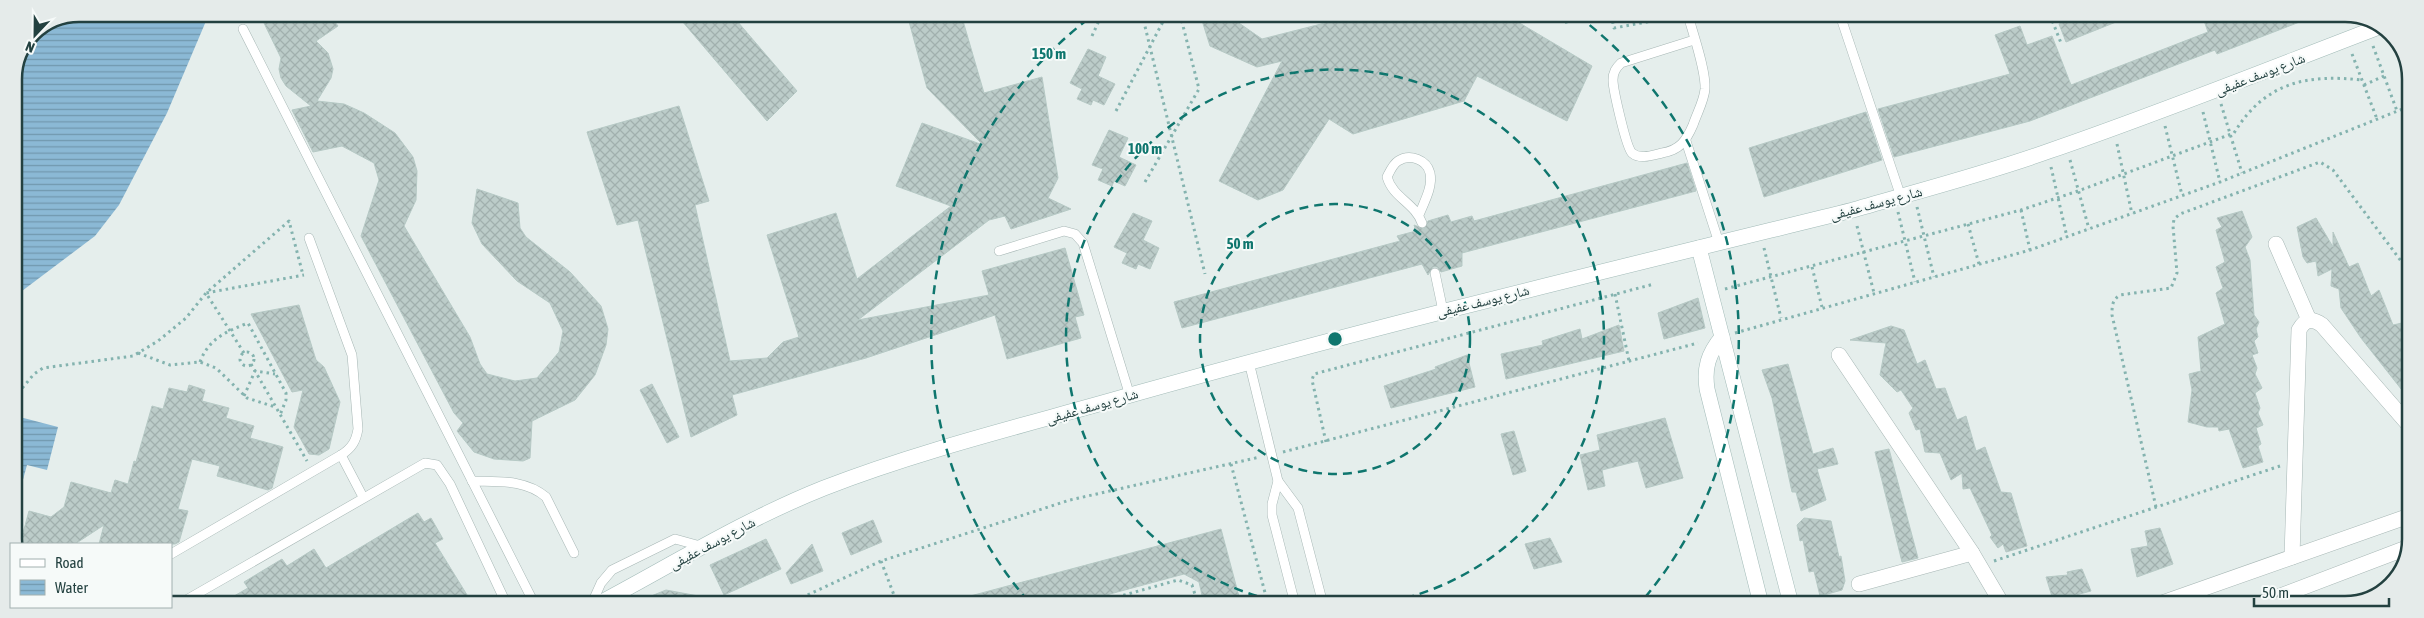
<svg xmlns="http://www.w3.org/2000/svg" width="2424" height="618" viewBox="0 0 2424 618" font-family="'Asap Condensed','Noto Naskh Arabic',sans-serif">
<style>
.water{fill:url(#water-rules)}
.building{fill:url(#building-cross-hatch);stroke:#b6c9c5}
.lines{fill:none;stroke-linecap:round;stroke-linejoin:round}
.lane-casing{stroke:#a7b7b5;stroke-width:10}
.street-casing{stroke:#a7b7b5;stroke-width:16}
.secondary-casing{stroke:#a2bbb8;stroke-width:16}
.path{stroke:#84b3af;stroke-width:3;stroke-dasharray:2.5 4;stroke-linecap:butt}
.lane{stroke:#fff;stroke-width:9}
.street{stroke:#fff;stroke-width:15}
.secondary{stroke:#fff;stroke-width:15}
.ring{fill:none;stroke:#0f766e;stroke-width:2.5;stroke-dasharray:9 6}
.labels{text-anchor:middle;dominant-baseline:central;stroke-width:4;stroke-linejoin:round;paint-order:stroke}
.street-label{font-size:14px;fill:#234140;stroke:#f6faf9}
.rim{fill:none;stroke:#234140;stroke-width:2.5}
.centre{fill:#0f766e;stroke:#f6faf9;stroke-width:2.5}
.ring-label{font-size:15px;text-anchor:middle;font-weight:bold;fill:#0f766e;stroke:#f6faf9;stroke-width:4;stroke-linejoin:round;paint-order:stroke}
</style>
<defs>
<pattern id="water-rules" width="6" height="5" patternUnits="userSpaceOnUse" patternTransform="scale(1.25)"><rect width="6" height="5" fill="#8bb9d5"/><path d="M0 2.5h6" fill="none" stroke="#7198ae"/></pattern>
<pattern id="building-cross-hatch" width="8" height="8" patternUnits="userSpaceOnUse" patternTransform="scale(1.25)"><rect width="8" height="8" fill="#bcccc9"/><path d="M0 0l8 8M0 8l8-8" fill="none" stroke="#a1b0ae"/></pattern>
</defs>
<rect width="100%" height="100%" fill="#e5eeec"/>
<g class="water">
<path d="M80,14H209L167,113L119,205L95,236L14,297V80L33,33Z"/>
<path d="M16,416L58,427L47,470L27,465L21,487L14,485V424Z"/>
</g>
<g class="building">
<path d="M274,14H329L338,26L316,41L328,53L333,69L331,78L317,101L344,104L364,113L395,133L413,157L417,171L416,200L404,226L470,337L480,364L487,374L515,381L537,378L559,352L563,331L550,303L517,281L482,244L472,223L477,189L518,203L520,228L526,237L570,272L601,306L608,329L606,345L595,375L575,400L532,421L530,458L523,461L494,459L474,452L457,431L463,423L454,413L361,236L379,180L374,163L342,146L313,152L292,110L311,106L286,86L281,78L279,69L281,58L262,19Z"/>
<path d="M676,14H731L797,91L767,121Z"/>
<path d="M907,14H961L984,93L1042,77L1058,178L1048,198L1071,209L1011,229L1005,216L989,220L858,320L989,295L982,271L1065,248L1084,315L1075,317L1081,338L1007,359L995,315L866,358L732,395L737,415L691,437L638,220L617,225L587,132L679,106L709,201L695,205L730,361L767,358L783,342L799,337L767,235L836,213L857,279L951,206L896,186L922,123L983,145L927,88Z"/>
<path d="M1200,14H1234L1236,21L1262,39L1325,23L1329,14L1506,15L1592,66L1567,121L1477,76L1464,101L1353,134L1329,119L1283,190L1258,200L1219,181L1282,61L1257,67L1210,46Z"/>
<path d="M2081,15H2131V16L2066,42L2059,24Z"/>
<path d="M2202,15L2315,16L2217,54L2215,50L2030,121L1894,157L1878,109L2010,74L1995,35L2020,26L2027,45L2052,36L2071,85L2208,32Z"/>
<path d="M1088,49L1106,57L1098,76L1115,84L1104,105L1093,100L1091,105L1077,99L1082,89L1070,83Z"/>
<path d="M1866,112L1882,160L1764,197L1749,148Z"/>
<path d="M1109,130L1128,138L1119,157L1136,165L1125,186L1114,181L1112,186L1098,180L1103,169L1092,165Z"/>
<path d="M1687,163L1696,191L1462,253V266L1441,272L1437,267H1433L1428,275L1422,264L1182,328L1174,302L1400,241L1397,236L1416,231L1414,225L1424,229L1428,221L1448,215L1451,222L1472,216L1474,221Z"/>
<path d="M2242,211L2252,237L2245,247L2250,260L2254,315L2259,322L2256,329L2258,337L2254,341L2258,353L2252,355L2257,368L2255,374L2262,388L2255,393L2260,408L2258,413L2263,425L2256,428L2261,444L2258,446L2263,462L2243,468L2229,429L2219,431L2218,427H2207L2188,422L2192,390L2189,374L2201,371L2198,337L2225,324L2216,293L2223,288L2216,267L2225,262L2216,230L2222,227L2217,218Z"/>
<path d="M1133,213L1152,221L1143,240L1159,248L1150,269L1138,264L1136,269L1122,263L1127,253L1114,247Z"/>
<path d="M2316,218L2333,247V232L2349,267L2358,263L2371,296L2379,290L2393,325L2402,323L2409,344V399L2361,338L2341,308L2339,289L2331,286L2332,269L2318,276L2316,261L2307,263L2303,257L2297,227Z"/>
<path d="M1698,298L1705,328L1664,339L1658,313Z"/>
<path d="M299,305L316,360L324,367L340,402L329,449L319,455L309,454L294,427L303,390L292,392L251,314Z"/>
<path d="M1619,325L1624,351L1506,379L1501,354L1543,345L1542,341L1580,329L1582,339Z"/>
<path d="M1891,326L1904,330L1917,364L1925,360L1936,389L1945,388L1957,420L1966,416L1976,451L1985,447L2001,492L2011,493L2027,546L2006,552L2003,544L1998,548L1990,537L1992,535L1970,488L1963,489L1962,473L1951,480L1940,453L1925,452L1920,429L1916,430L1909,413L1913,408L1901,390L1897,392L1880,375L1886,343L1850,340Z"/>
<path d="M1467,355L1475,387L1391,408L1384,386L1436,369L1435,367Z"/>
<path d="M1788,364L1813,454L1833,448L1838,464L1817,469L1826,500L1801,511L1796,492H1792L1772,398L1762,370Z"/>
<path d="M652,384L679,437L667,443L640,390Z"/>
<path d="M189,385L205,390L202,401L229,408L226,418L254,426L250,438L283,447L272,488L268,490L217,476L220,466L192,459L178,509L188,511L179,542L175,544H99L104,525L75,544H20L29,511L51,517L64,507L71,482L111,493L115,480L128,484L134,461L136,462L152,406L163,409L169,388L187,392Z"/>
<path d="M1665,418L1683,478L1646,488L1638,461L1602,470L1605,486L1588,490L1580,455L1600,450L1597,435Z"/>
<path d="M1514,431L1526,471L1513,475L1501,434Z"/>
<path d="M1889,449L1918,558L1902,562L1875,452Z"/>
<path d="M418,513L424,522L431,518L443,539L435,543L472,603H222L248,588L244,582L282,559L287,566L314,549L326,568Z"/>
<path d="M1804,518L1831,521L1839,557L1841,556L1845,581L1842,590L1820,596L1814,571L1809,572L1803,540L1800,541L1797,525Z"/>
<path d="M873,520L882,542L851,555L842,533Z"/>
<path d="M2160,528L2173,564L2137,577L2131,549L2148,546L2145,531Z"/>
<path d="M1221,529L1241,604H1204L1199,582L1184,574L1073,604L959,603V599Z"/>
<path d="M1550,538L1562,562L1534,569L1525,544Z"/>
<path d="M766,539L781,569L724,595L710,565Z"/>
<path d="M812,544L823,571L791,584L786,573Z"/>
<path d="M2082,569L2091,591L2072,596V598L2054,603L2046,577L2068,575L2067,572Z"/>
<path d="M666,590L704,597L703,603H634Z"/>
</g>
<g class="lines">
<g class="lane-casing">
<g id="lane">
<path d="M1688,15C1693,34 1706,70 1705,89C1704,101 1697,113 1693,125C1686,141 1680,150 1662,153C1653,155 1640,160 1632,153C1626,147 1613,89 1613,80C1613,72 1616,68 1621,63L1694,40"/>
<path d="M1840,15L1901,197"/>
<path d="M243,29L534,603"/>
<path d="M1686,141L1719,243"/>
<path d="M1419,215C1424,202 1433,187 1430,173C1427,160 1410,153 1398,161C1393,164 1390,171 1387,177C1393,198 1415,203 1422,223"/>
<path d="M999,251L1064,231L1075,234L1083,243L1130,396"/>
<path d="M1435,273L1443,311"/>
<path d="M1249,362L1278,481L1298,508L1323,604"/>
<path d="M341,455L363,497"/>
<path d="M472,481C498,482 525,479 546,497L574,553"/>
<path d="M1278,481L1272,504V515L1295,604"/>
<path d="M171,554L341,455C352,448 356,441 358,429L352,355L309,238"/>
<path d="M181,603L425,463L437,465L450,484L506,603"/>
<path d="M592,603L601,583L612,570L675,539L704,547"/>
</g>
</g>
<g class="street-casing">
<g id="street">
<path d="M2276,244L2309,320"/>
<path d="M1839,355L1972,553L2002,604"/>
<path d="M2292,557L2299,330C2305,319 2312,318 2322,325L2409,425"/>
<path d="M1859,584L1972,553"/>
<path d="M2159,604L2409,516"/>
<path d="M2259,604L2409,547"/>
</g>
</g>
<g class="secondary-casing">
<g id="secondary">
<path d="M1699,248L1791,604"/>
<path d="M1722,337C1708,354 1704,368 1707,389L1761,604"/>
<path d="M600,603C673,564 746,519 824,488C924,449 1030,424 1134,394C1372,327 1613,269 1853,210C1918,191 1985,174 2049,151C2160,113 2269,69 2379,27"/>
</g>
</g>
<g class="path">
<path d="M1142,14L1205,274"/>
<path d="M1564,15L1568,27"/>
<path d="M1611,15L1614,28L1674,17V15"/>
<path d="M2050,15L2061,43"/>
<path d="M2018,19L2029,15"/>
<path d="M1092,36L1102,14"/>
<path d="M2373,46L2397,111"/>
<path d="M2352,54L2377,119"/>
<path d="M2364,85L2384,76"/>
<path d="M2221,104L2242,173"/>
<path d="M1116,111L1167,14"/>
<path d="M2203,112L2220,182"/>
<path d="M2165,126L2182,195"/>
<path d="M2117,144L2132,214"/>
<path d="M2070,160L2089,229"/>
<path d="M2051,167L2067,237"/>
<path d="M1145,182L1199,89L1180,14"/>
<path d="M1917,207L1934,277"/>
<path d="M2021,210L2030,250"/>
<path d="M1898,212L1915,282"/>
<path d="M1968,224L1979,264"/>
<path d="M1857,226L1874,293"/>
<path d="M1764,248L1781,318"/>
<path d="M1812,267L1822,307"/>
<path d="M1725,289L2021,210L2078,191L2234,133C2265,82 2307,74 2362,80"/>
<path d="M1615,294L1629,361"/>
<path d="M1735,333L2030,250L2220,182L2410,106"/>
<circle cx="247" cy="359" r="7"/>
<path d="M138,353L170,365L200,362L216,368L247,398L275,407"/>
<path d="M244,353L206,293L304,275"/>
<path d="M200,362C209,338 226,332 248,323L286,393V400L280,415"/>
<path d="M251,364L307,461"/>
<path d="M244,396L255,371L275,374"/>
<path d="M14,398L34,374L43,368L133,356L158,341L186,318L206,293L289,221L303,275"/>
<path d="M1326,442L1312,380L1314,374L1654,284"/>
<path d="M1283,452L1698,343"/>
<path d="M1231,464L1268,604"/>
<path d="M2156,507L2112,315C2112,306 2112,300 2120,295L2171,288L2177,273L2173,226L2174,219L2180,214L2320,162L2333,170L2410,273"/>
<path d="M881,561L897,603"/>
<path d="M1994,561L2280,466"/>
<path d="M790,603L881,561L1070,500L1260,457"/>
<path d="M1092,604L1178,580L1192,585L1198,604"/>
</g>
<use href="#lane" class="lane"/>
<use href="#street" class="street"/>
<use href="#secondary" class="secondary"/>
</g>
<g class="ring">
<circle cx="1335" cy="339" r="135"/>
<path d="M1286 603A269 269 0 1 1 1384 603"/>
<path d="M1028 601A404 404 0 0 1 1092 16M1578 16A404 404 0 0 1 1642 601"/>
</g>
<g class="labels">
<g class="street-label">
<text transform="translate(2260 74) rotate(-21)">شارع يوسف عفيفى</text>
<text transform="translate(1876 203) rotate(-15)">شارع يوسف عفيفى</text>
<text transform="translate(1483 301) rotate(-14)">شارع يوسف عفيفى</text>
<text transform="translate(1092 406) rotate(-16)">شارع يوسف عفيفى</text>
<text transform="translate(712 543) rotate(-28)">شارع يوسف عفيفى</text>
</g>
</g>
<path d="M0 0H2424V618H0ZM79 22H2345A57 57 0 0 1 2402 79V539A57 57 0 0 1 2345 596H79A57 57 0 0 1 22 539V79A57 57 0 0 1 79 22Z" fill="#e5ebea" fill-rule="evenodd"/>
<path class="rim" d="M79 22H2345A57 57 0 0 1 2402 79V539A57 57 0 0 1 2345 596H79A57 57 0 0 1 22 539V79A57 57 0 0 1 79 22Z"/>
<circle cx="1335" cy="339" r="8" class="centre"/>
<g class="ring-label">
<text x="1049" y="59">150 m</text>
<text x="1145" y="154">100 m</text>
<text x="1240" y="249">50 m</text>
</g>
<rect x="10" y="543" width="162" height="65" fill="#f6faf9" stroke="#a2b0af"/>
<rect x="20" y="559" width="25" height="8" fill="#ffffff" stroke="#a2b0af"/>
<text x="55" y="568" font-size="15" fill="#234140">Road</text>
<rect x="20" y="580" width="25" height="15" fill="url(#water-rules)" stroke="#a2b0af"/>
<text x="55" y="593" font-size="15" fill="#234140">Water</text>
<g transform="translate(35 35) rotate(202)" stroke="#f6faf9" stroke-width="4" paint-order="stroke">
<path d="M0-4L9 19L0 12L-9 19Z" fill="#234140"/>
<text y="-8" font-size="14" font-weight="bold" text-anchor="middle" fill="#234140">N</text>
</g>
<path d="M2254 598v8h135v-8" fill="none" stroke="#234140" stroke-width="2.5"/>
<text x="2262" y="598" font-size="15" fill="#234140" stroke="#f6faf9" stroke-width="4" paint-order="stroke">50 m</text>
</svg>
